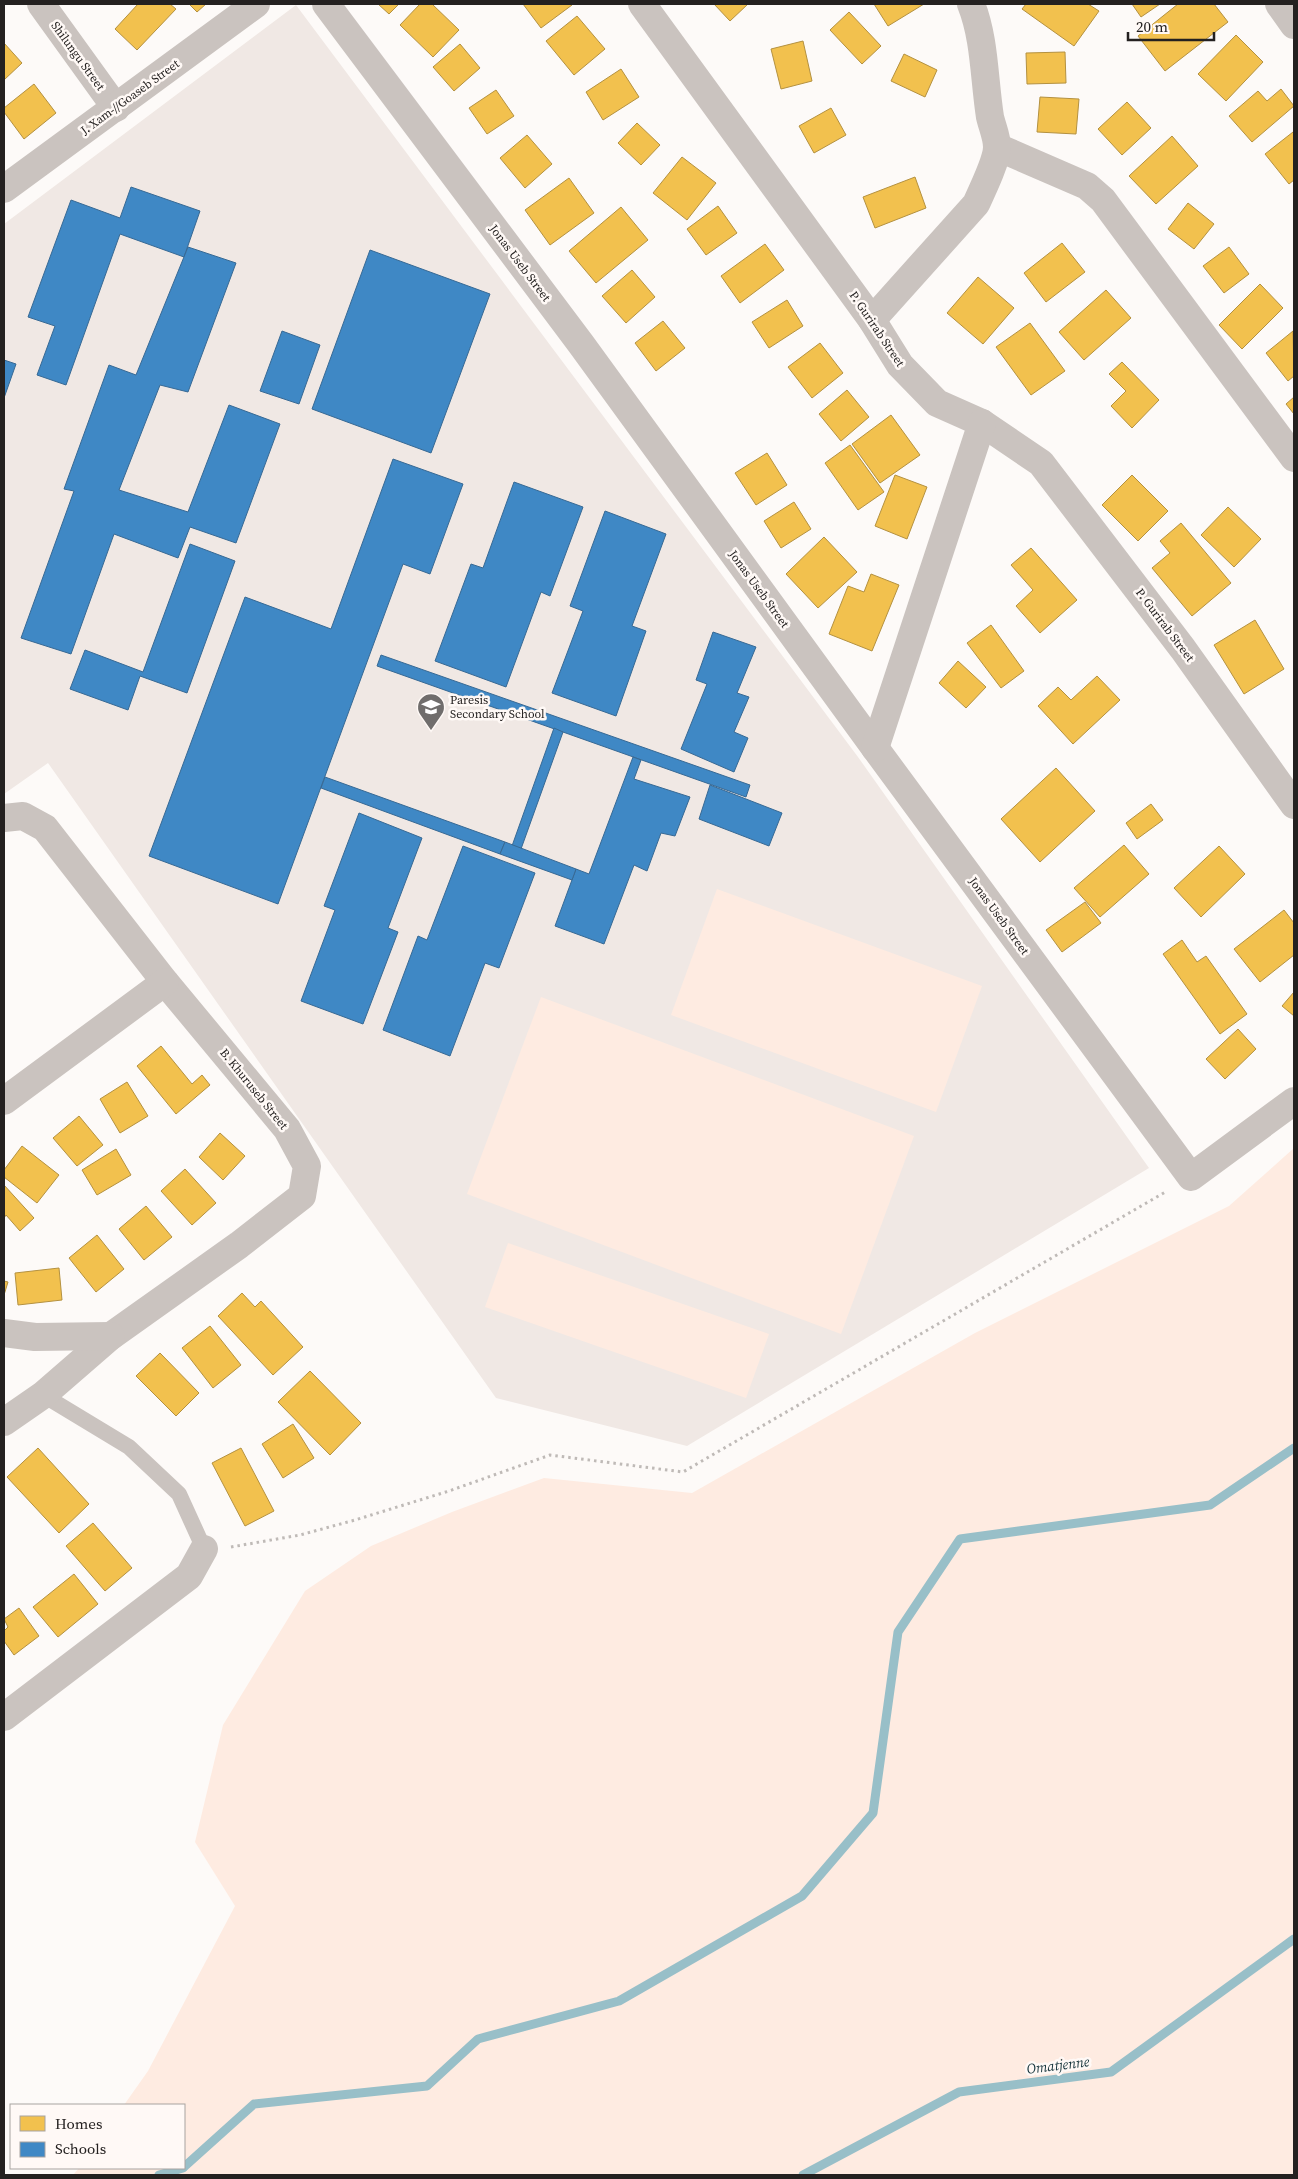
<svg xmlns="http://www.w3.org/2000/svg" width="1298" height="2179" viewBox="0 0 1298 2179" font-family="'Source Serif 4',serif">
<style>
.built{fill:#f0e8e4}
.green{fill:#feebe1}
.homes{fill:#f2c14e;stroke:#b49140}
.schools{fill:#3f88c5;stroke:#376994}
.lines{fill:none;stroke-linecap:round;stroke-linejoin:round}
.stream{stroke:#98bfc8;stroke-width:9}
.path{stroke:#bfbab7;stroke-width:3;stroke-dasharray:2.5 4;stroke-linecap:butt}
.service{stroke:#cac3bf;stroke-width:16}
.minor{stroke:#cac3bf;stroke-width:28}
.labels{text-anchor:middle;dominant-baseline:central;stroke-width:5;stroke-linejoin:round;paint-order:stroke}
.street-label{font-size:12px;fill:#242120;stroke:#fff9f6}
.poi-label{font-size:12px;fill:#242120;stroke:#fff9f6;text-anchor:start}
.water-label{font-size:14px;font-style:italic;fill:#143239;stroke:#fff9f6}
</style>
<rect width="100%" height="100%" fill="#fdfaf8"/>
<path class="built" d="M296,5L858,757L1149,1168L687,1446L496,1398L48,763L4,794V224Z"/>
<g class="green">
<path d="M717,889L982,986L936,1112L671,1015Z"/>
<path d="M541,997L914,1136L841,1334L467,1194Z"/>
<path d="M1294,1148V2175H73L79,2168H184V2105H124L148,2071L235,1906L195,1842L223,1725L305,1591L371,1546L452,1512L544,1478L692,1493L975,1333L1229,1206Z"/>
<path d="M508,1243L769,1334L746,1398L485,1307Z"/>
</g>
<g class="homes">
<path d="M138,4H170L176,9L137,50L115,29Z"/>
<path d="M189,4H206L197,12Z"/>
<path d="M378,4H399L389,14Z"/>
<path d="M420,4H432L459,30L433,57L400,25Z"/>
<path d="M523,4H572V5L541,28Z"/>
<path d="M714,4H748L730,21Z"/>
<path d="M874,4H924L888,26Z"/>
<path d="M1026,4H1088L1099,11L1074,46L1022,9Z"/>
<path d="M1132,4H1160L1141,17Z"/>
<path d="M1178,4H1214L1228,22L1165,71L1138,36Z"/>
<path d="M849,12L881,46L862,64L830,30Z"/>
<path d="M577,16L605,49L574,75L546,41Z"/>
<path d="M1236,35L1263,62L1226,101L1198,74Z"/>
<path d="M803,41L812,81L781,89L771,49Z"/>
<path d="M4,43L22,63L4,80Z"/>
<path d="M460,44L480,68L454,91L433,67Z"/>
<path d="M1065,52L1066,83L1027,84L1026,53Z"/>
<path d="M904,54L937,70L925,97L891,81Z"/>
<path d="M621,69L639,97L603,120L586,92Z"/>
<path d="M34,84L56,113L24,139L4,112V108Z"/>
<path d="M1281,89L1294,106L1252,142L1229,116L1258,91L1267,101Z"/>
<path d="M496,90L514,116L487,134L469,108Z"/>
<path d="M1040,97L1079,99L1076,134L1037,132Z"/>
<path d="M1127,102L1151,128L1122,155L1098,129Z"/>
<path d="M831,108L846,135L814,153L799,126Z"/>
<path d="M637,123L660,145L641,165L618,143Z"/>
<path d="M1293,132L1294,134V180L1289,184L1265,154Z"/>
<path d="M527,135L552,164L525,188L500,158Z"/>
<path d="M1172,136L1198,166L1156,204L1129,176Z"/>
<path d="M682,157L716,183L687,220L653,193Z"/>
<path d="M915,177L926,208L875,228L863,197Z"/>
<path d="M569,178L594,213L550,245L525,210Z"/>
<path d="M1188,203L1214,224L1194,249L1168,229Z"/>
<path d="M718,206L737,233L706,255L687,229Z"/>
<path d="M621,207L648,240L596,283L569,251Z"/>
<path d="M1062,243L1085,272L1046,302L1024,273Z"/>
<path d="M765,244L784,270L740,303L721,276Z"/>
<path d="M1229,247L1249,274L1224,293L1203,266Z"/>
<path d="M632,270L655,297L626,323L602,296Z"/>
<path d="M978,277L1014,308L983,344L947,313Z"/>
<path d="M1260,284L1283,308L1242,349L1219,325Z"/>
<path d="M1106,290L1131,318L1084,360L1059,332Z"/>
<path d="M787,300L803,326L769,348L752,322Z"/>
<path d="M663,321L685,348L656,371L635,343Z"/>
<path d="M1030,323L1065,371L1031,395L996,347Z"/>
<path d="M1293,331L1294,376L1288,381L1266,353Z"/>
<path d="M820,343L843,373L812,398L788,367Z"/>
<path d="M1122,362L1159,400L1132,428L1111,406L1126,391L1109,374Z"/>
<path d="M847,390L869,417L841,441L819,414Z"/>
<path d="M1294,397V414L1286,404Z"/>
<path d="M891,415L920,455L880,483L852,444Z"/>
<path d="M850,445L884,492L858,510L825,463Z"/>
<path d="M767,453L787,485L756,505L735,473Z"/>
<path d="M895,475L927,487L907,539L875,526Z"/>
<path d="M1132,475L1168,511L1138,541L1102,505Z"/>
<path d="M794,502L811,529L781,548L764,521Z"/>
<path d="M1228,507L1261,539L1234,567L1201,535Z"/>
<path d="M1181,523L1231,583L1192,616L1152,568L1170,553L1160,541Z"/>
<path d="M824,537L857,572L818,608L786,574Z"/>
<path d="M1031,548L1077,600L1040,633L1016,606L1033,590L1011,565Z"/>
<path d="M871,574L899,585L872,651L829,634L848,586L864,592Z"/>
<path d="M1255,620L1284,669L1244,694L1214,645Z"/>
<path d="M991,625L1024,671L1001,688L967,643Z"/>
<path d="M958,661L986,687L966,708L939,683Z"/>
<path d="M1097,676L1120,700L1073,744L1038,706L1058,687L1071,700Z"/>
<path d="M1056,768L1095,811L1040,862L1001,819Z"/>
<path d="M1151,804L1163,820L1137,839L1126,823Z"/>
<path d="M1124,845L1149,874L1100,917L1074,888Z"/>
<path d="M1219,846L1245,874L1201,917L1174,888Z"/>
<path d="M1085,902L1101,923L1062,952L1046,930Z"/>
<path d="M1284,910L1294,923V955L1260,982L1234,949Z"/>
<path d="M1182,940L1197,962L1206,956L1247,1014L1220,1034L1163,954Z"/>
<path d="M1294,992V1016L1282,1006Z"/>
<path d="M1238,1029L1256,1049L1225,1079L1206,1059Z"/>
<path d="M161,1046L192,1084L202,1075L210,1085L176,1114L137,1066Z"/>
<path d="M127,1082L148,1116L120,1133L100,1099Z"/>
<path d="M79,1116L103,1145L77,1166L53,1138Z"/>
<path d="M220,1133L245,1156L223,1180L199,1157Z"/>
<path d="M22,1146L59,1175L37,1203L4,1177V1170Z"/>
<path d="M116,1149L131,1175L97,1195L82,1170Z"/>
<path d="M185,1169L216,1203L192,1225L161,1191Z"/>
<path d="M4,1185L34,1218L20,1231L6,1215L4,1218Z"/>
<path d="M146,1206L172,1237L144,1260L119,1229Z"/>
<path d="M97,1235L124,1269L96,1292L69,1258Z"/>
<path d="M59,1268L62,1300L18,1305L15,1273Z"/>
<path d="M4,1281L8,1282L4,1295Z"/>
<path d="M242,1293L255,1307L261,1301L303,1347L273,1375L218,1316Z"/>
<path d="M210,1326L241,1365L213,1388L182,1348Z"/>
<path d="M160,1353L199,1393L176,1416L136,1376Z"/>
<path d="M310,1371L361,1423L330,1455L278,1402Z"/>
<path d="M293,1424L314,1458L283,1478L262,1444Z"/>
<path d="M38,1448L89,1504L59,1533L7,1477Z"/>
<path d="M241,1448L274,1511L245,1526L212,1463Z"/>
<path d="M93,1523L132,1568L105,1591L66,1546Z"/>
<path d="M74,1574L98,1604L58,1637L33,1607Z"/>
<path d="M19,1608L39,1636L14,1655L4,1641V1631L8,1627L4,1619Z"/>
</g>
<g class="schools">
<path d="M131,187L200,211L184,257L120,234L66,385L37,375L55,326L28,317L71,200L120,218Z"/>
<path d="M188,247L236,263L188,392L160,385L119,490L188,512L229,405L280,424L236,543L190,527L178,558L114,534L71,654L21,638L74,491L64,489L109,365L136,375Z"/>
<path d="M370,250L490,294L431,453L312,409Z"/>
<path d="M282,331L320,345L299,404L260,391Z"/>
<path d="M4,360L16,364L4,398Z"/>
<path d="M393,459L463,484L430,574L403,564L278,904L149,856L245,597L331,629Z"/>
<path d="M514,482L583,507L550,596L541,592L506,687L435,661L471,564L483,568Z"/>
<path d="M605,511L666,534L632,626L646,631L616,716L552,693L583,611L570,606Z"/>
<path d="M190,544L235,561L187,693L140,676L128,710L70,689L85,650L143,672Z"/>
<path d="M713,632L756,647L737,693L749,697L734,732L748,738L734,772L681,749L707,684L696,680Z"/>
<path d="M381,655L750,785L746,797L377,666Z"/>
<path d="M554,728L563,732L521,849L512,846Z"/>
<path d="M633,757L641,760L634,779L690,797L675,836L661,833L647,871L634,865L604,944L555,926L576,869L589,874Z"/>
<path d="M325,777L505,842L500,854L321,788Z"/>
<path d="M710,785L782,813L769,846L699,819Z"/>
<path d="M359,813L422,838L388,928L398,932L363,1024L301,1001L335,910L324,906Z"/>
<path d="M505,842L576,869L572,880L500,854Z"/>
<path d="M463,846L535,873L499,968L485,963L450,1056L383,1030L418,936L427,940Z"/>
</g>
<g class="lines">
<g class="stream">
<path d="M184,2167L254,2104L427,2086L478,2039L619,2001L802,1896L873,1813L898,1632L960,1539L1210,1505L1294,1448"/>
<path d="M159,2175L183,2168"/>
<path d="M803,2175L959,2092L1111,2072L1294,1939"/>
</g>
<path class="path" d="M231,1547L300,1535L355,1520L449,1491L550,1455L683,1472L1167,1191"/>
<path class="service" d="M43,1395L129,1447L179,1494L204,1549"/>
<g class="minor">
<path d="M41,4L116,108"/>
<path d="M326,4L581,344L875,748L1191,1177L1294,1101"/>
<path d="M642,4L872,320L900,365L937,403L982,423L1041,463L1183,649L1294,805"/>
<path d="M1279,4L1294,25"/>
<path d="M997,147L1087,186L1103,200L1294,458"/>
<path d="M4,189L256,4"/>
<path d="M872,320L976,204C982,191 997,160 997,147C997,137 992,126 990,117C984,79 985,39 971,4"/>
<path d="M875,748L982,423"/>
<path d="M4,818L23,816L45,828L165,982L287,1129L307,1166L302,1196L239,1245L111,1336L43,1395L4,1422"/>
<path d="M4,1101L165,982"/>
<path d="M4,1333L35,1337L111,1336"/>
<path d="M4,1717L189,1576L204,1549"/>
</g>
</g>
<defs>
<g id="school-pin" transform="scale(1.4375)"><path d="M0 17L-7.5 6A9.5 9.5 0 1 1 7.5 6Z" fill="#706d6c" stroke="#fff9f6"/><path d="M0-5L7-2L0 1L-7-2ZM-4 1L0 2.5L4 1V4Q0 6-4 4Z" fill="#fff"/></g>
</defs>
<g fill-rule="evenodd">
<use href="#school-pin" x="431" y="707"/>
</g>
<g class="labels">
<g class="street-label">
<text transform="translate(78 56) rotate(54)">Shilungu Street</text>
<text transform="translate(130 97) rotate(-36)">J. Xam-//Goaseb Street</text>
<text transform="translate(520 263) rotate(53)">Jonas Useb Street</text>
<text transform="translate(877 329) rotate(56)">P. Gurirab Street</text>
<text transform="translate(759 589) rotate(54)">Jonas Useb Street</text>
<text transform="translate(1165 625) rotate(53)">P. Gurirab Street</text>
<text transform="translate(999 916) rotate(54)">Jonas Useb Street</text>
<text transform="translate(254 1089) rotate(51)">B. Khuruseb Street</text>
</g>
<g class="poi-label">
<text x="450" y="700">Paresis<tspan x="450" dy="14">Secondary School</tspan></text>
</g>
<g class="water-label">
<text transform="translate(1058 2065) rotate(-7)">Omatjenne</text>
</g>
</g>
<rect width="1298" height="2179" fill="none" stroke="#242120" stroke-width="10"/>
<rect x="10" y="2104" width="175" height="65" fill="#fff9f6" stroke="#a7a3a0"/>
<rect x="20" y="2116" width="25" height="15" fill="#f2c14e" stroke="#a7a3a0"/>
<text x="55" y="2129" font-size="15" fill="#242120">Homes</text>
<rect x="20" y="2142" width="25" height="15" fill="#3f88c5" stroke="#a7a3a0"/>
<text x="55" y="2154" font-size="15" fill="#242120">Schools</text>
<path d="M1128 32v8h86v-8" fill="none" stroke="#242120" stroke-width="2.5"/>
<text x="1136" y="32" font-size="15" fill="#242120" stroke="#fff9f6" stroke-width="4" paint-order="stroke">20 m</text>
</svg>
